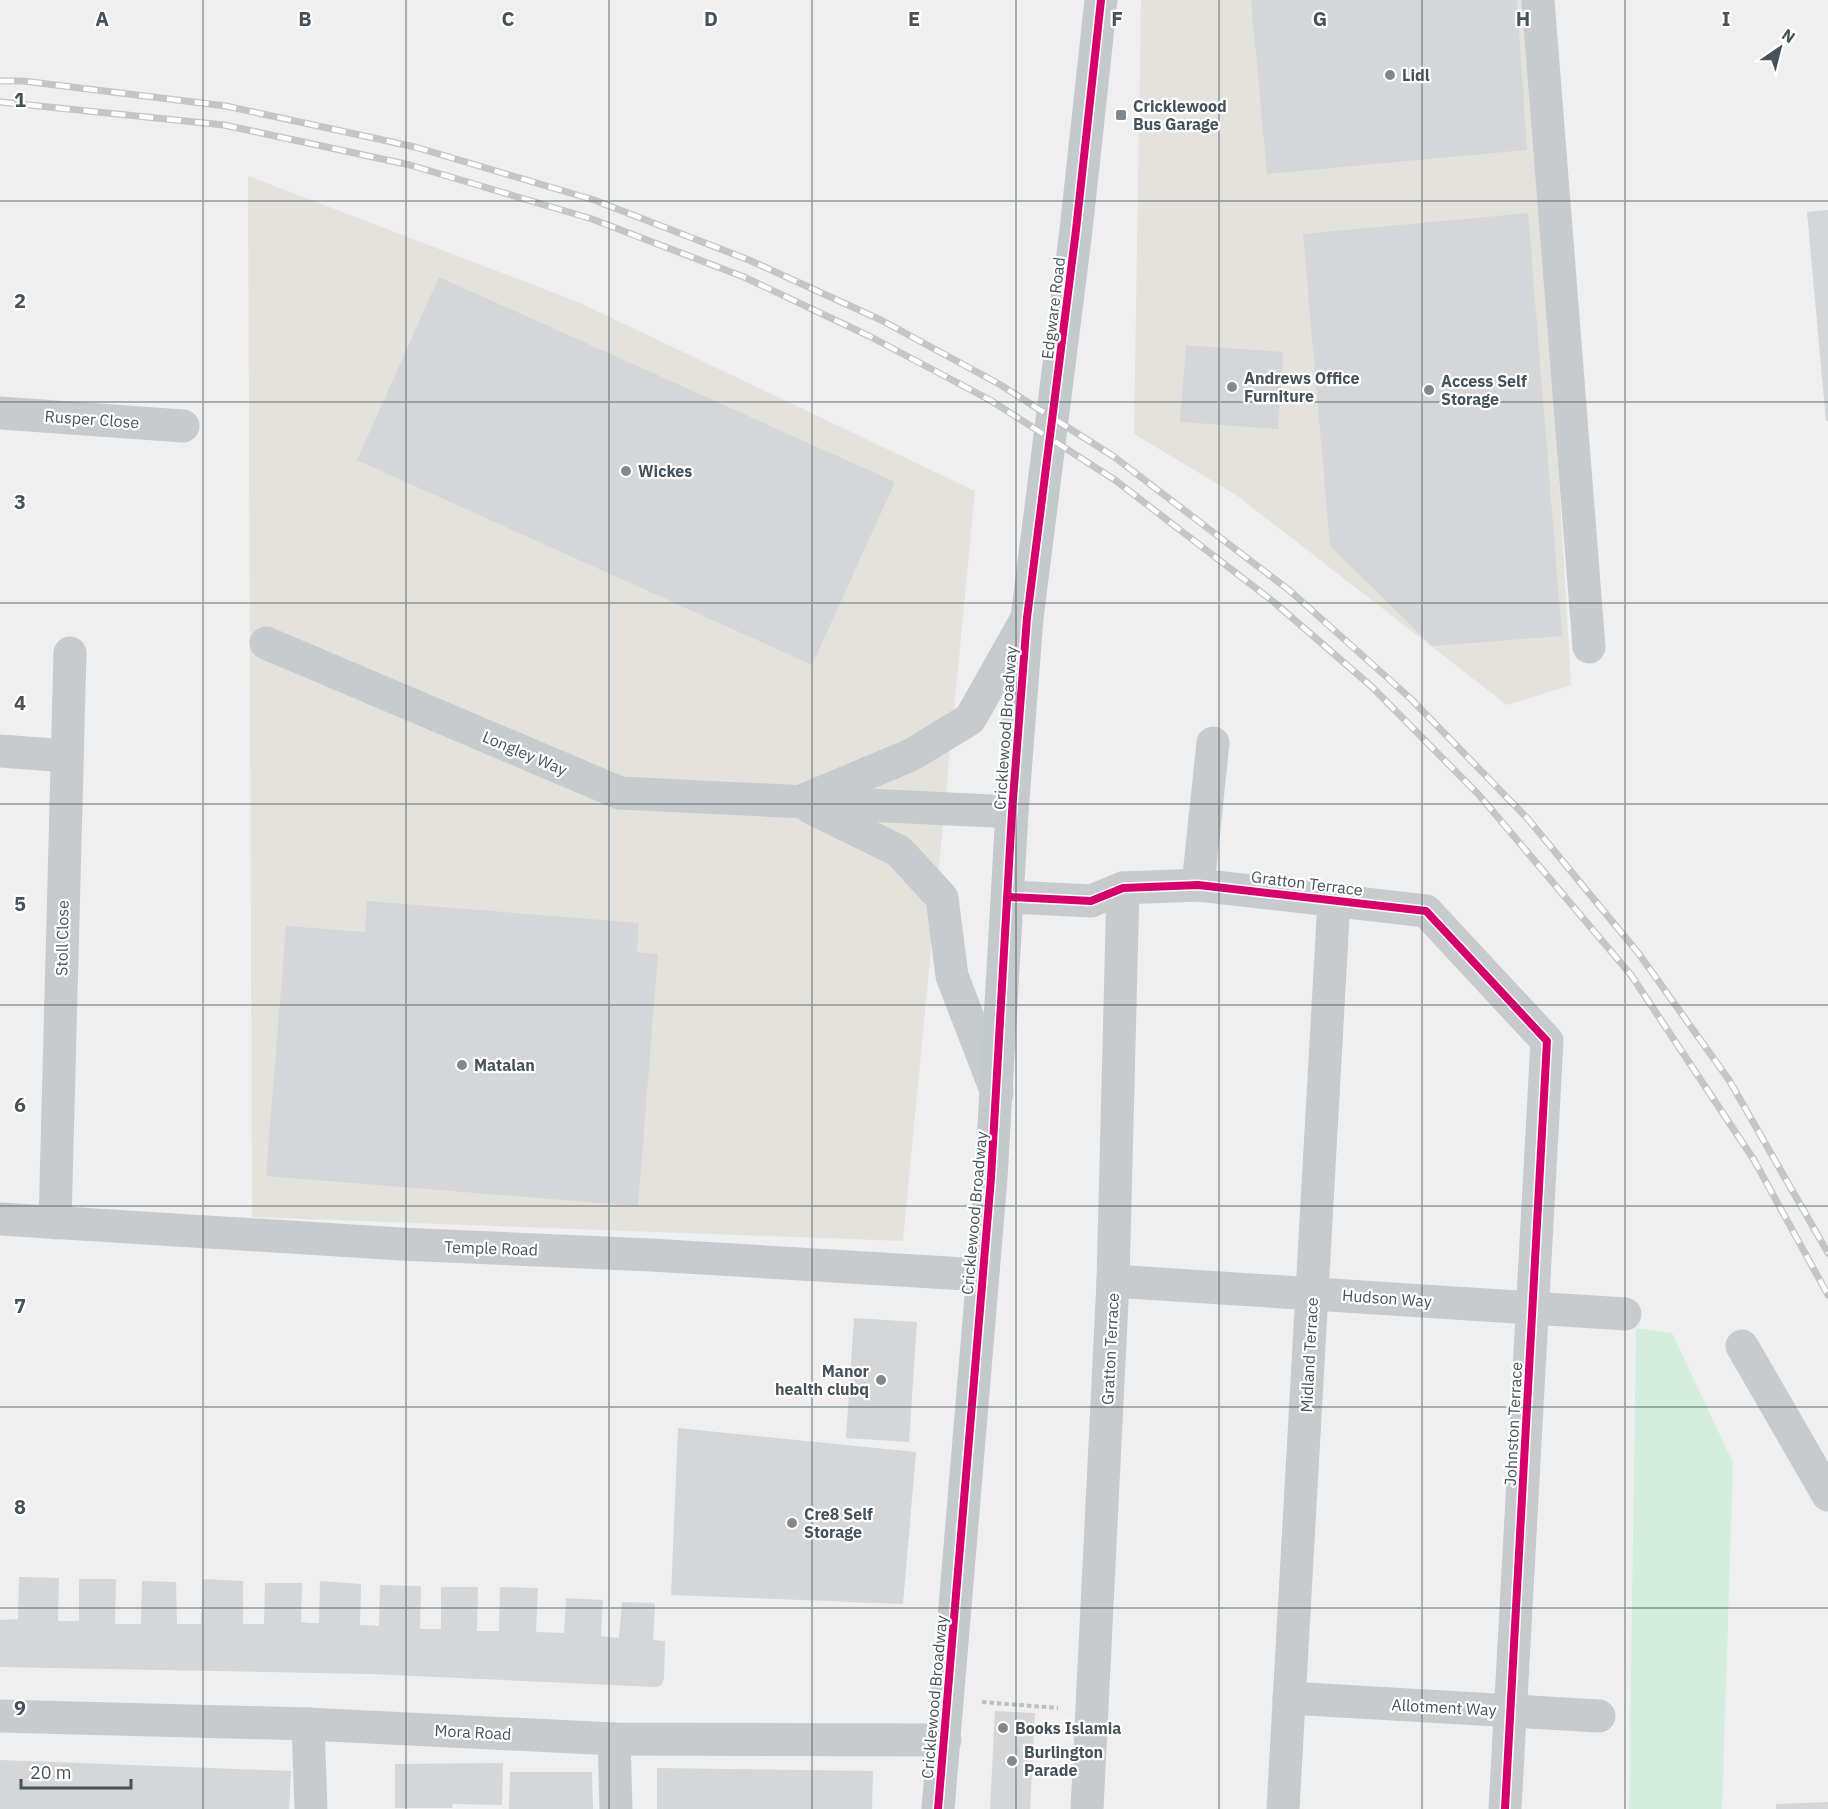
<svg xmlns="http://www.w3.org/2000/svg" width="1828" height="1809" viewBox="0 0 1828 1809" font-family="'IBM Plex Sans',sans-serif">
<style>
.commercial{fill:#e4e2dc}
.green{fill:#d4eedd}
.building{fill:#d5d6d7}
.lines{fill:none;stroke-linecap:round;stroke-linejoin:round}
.path{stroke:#b7c3bf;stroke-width:4;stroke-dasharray:4.5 3;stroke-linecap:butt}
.minor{stroke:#c8cbcd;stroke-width:33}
.major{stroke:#c4c9cb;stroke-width:33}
.rail-casing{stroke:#c3c5c7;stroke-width:7}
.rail{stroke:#fff;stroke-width:4.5;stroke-dasharray:14;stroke-linecap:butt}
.cycleway-casing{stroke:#fff;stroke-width:11}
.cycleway{stroke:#d6006c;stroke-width:8}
.grid{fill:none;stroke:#46525a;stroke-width:1.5;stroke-opacity:0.55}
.poi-dot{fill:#81898e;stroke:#fff;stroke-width:2}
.labels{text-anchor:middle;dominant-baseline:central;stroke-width:4.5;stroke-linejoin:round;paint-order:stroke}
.poi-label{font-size:16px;font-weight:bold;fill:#46525a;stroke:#fff;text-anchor:start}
.street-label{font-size:16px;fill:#46525a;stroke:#fff}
.grid-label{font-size:20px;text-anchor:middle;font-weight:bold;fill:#46525a;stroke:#fff;stroke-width:4.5;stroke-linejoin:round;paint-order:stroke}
</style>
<rect width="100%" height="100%" fill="#efefef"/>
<g class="commercial">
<path d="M1141,0H1531L1571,685L1507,705L1236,495L1134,434Z"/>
<path d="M248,176L578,302L975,491L903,1241L252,1217Z"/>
</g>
<path class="green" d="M1636,1328L1672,1333L1733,1463L1722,1809H1629Z"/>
<g class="building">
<path d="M1251,0H1517L1527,150L1267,174Z"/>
<path d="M1828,210V421H1826L1807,212Z"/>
<path d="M1528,213L1562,636L1432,646L1330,546L1303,234Z"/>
<path d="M439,277L895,482L812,665L357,460Z"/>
<path d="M1186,345L1283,352L1278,429L1180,422Z"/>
<path d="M367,901L639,923L637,952L658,954L638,1206L266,1176L286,926L365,932Z"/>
<path d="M854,1318L917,1322L909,1442L846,1438Z"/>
<path d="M678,1428L916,1452L903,1604L671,1595Z"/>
<path d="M19,1577L59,1578L58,1621H79V1579H116L115,1624H141L142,1581L176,1582L177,1624H201L203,1579L243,1581V1624H264L265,1583H302L301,1622L309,1623H319L320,1581L361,1584L360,1625L379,1626L380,1585L421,1586L420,1629H441V1587H478L477,1631H499L500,1587L538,1588L536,1632L564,1633L566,1598L603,1600L601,1636L619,1638L622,1602L655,1603L653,1640L665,1641L664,1679L661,1685L656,1687L370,1674L0,1667V1620L18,1619Z"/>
<path d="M995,1711L1035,1713L1030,1809H990Z"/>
<path d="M0,1760L291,1771L289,1809H0Z"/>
<path d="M503,1763L502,1805L452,1804L453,1808H395V1764Z"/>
<path d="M657,1768L873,1771L872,1809H657Z"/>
<path d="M510,1772H592L593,1809H509Z"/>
<path d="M1828,1802V1809H1776V1804Z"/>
</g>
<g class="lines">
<path class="path" d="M982,1702L1058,1708"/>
<g class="minor">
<path d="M1538,0L1589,647"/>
<path d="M0,413L183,426"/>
<path d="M266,643L620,793L1012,812"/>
<path d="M0,751L67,756"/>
<path d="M806,799L911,755L970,719L1027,618"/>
<path d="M811,808L899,851L942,898L952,976L997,1093"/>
<path d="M1198,885L1213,743"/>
<path d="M1009,897L1091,901L1123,888L1198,885L1426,911L1547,1041L1505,1809"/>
<path d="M0,1219L401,1244L651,1255L982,1275"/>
<path d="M55,1223L70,653"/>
<path d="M1113,1281L1625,1314"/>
<path d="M1742,1346L1828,1495"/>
<path d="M1289,1698L1599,1716"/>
<path d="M0,1716L308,1724L614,1739L945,1740"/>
<path d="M308,1724L311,1809"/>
<path d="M614,1739L616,1809"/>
<path d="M1087,1809L1113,1281L1123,888"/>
<path d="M1283,1809L1334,900"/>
</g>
<path class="major" d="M938,1809L991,1178L1012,812L1027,618L1076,230L1101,0"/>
<g class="rail-casing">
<g id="rail">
<path d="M0,81H23L226,106L415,147L594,200L749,260L881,320L999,384L1113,456L1289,590L1410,698L1528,819L1639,954L1729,1080L1828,1253"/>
<path d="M0,102L224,125L410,165L592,219L744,277L869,336L990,400L1115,480L1275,603L1371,686L1479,795L1631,975L1754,1160L1828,1295"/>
</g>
</g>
<use href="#rail" class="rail"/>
<g class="cycleway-casing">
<g id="cycleway">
<path d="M1009,897L1091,901L1123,888L1198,885L1426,911L1547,1041L1505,1809"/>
<path d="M938,1809L991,1178L1012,812L1027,618L1076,230L1101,0"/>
</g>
</g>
<use href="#cycleway" class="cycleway"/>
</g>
<path class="grid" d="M203,0V1809M406,0V1809M609,0V1809M812,0V1809M1016,0V1809M1219,0V1809M1422,0V1809M1625,0V1809M0,201H1828M0,402H1828M0,603H1828M0,804H1828M0,1005H1828M0,1206H1828M0,1407H1828M0,1608H1828"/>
<g class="poi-dot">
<circle cx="1390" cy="75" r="6"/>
<rect x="1115" y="109" width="12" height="12" rx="3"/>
<circle cx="1232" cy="387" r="6"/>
<circle cx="1429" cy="390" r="6"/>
<circle cx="626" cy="471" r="6"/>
<circle cx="462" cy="1065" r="6"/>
<circle cx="881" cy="1380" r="6"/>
<circle cx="792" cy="1523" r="6"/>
<circle cx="1003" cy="1728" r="6"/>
<circle cx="1012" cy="1761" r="6"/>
</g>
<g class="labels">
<g class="poi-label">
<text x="1402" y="75">Lidl</text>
<text x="1133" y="106">Cricklewood<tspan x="1133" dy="18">Bus Garage</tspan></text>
<text x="1244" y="378">Andrews Office<tspan x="1244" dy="18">Furniture</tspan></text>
<text x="1441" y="381">Access Self<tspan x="1441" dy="18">Storage</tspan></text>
<text x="638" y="471">Wickes</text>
<text x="474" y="1065">Matalan</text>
<text x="869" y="1371" text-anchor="end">Manor<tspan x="869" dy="18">health clubq</tspan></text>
<text x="804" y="1514">Cre8 Self<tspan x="804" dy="18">Storage</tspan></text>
<text x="1015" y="1728">Books Islamia</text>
<text x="1024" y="1752">Burlington<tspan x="1024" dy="18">Parade</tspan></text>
</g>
<g class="street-label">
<text transform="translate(1053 308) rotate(-83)">Edgware Road</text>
<text transform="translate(92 419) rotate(4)">Rusper Close</text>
<text transform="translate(1005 728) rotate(-86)">Cricklewood Broadway</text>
<text transform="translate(525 753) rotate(23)">Longley Way</text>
<text transform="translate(1307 883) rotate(7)">Gratton Terrace</text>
<text transform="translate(62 938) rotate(-89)">Stoll Close</text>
<text transform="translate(974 1213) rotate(-85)">Cricklewood Broadway</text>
<text transform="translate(491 1248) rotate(2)">Temple Road</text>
<text transform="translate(1387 1298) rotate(4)">Hudson Way</text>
<text transform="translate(1110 1349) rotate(-87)">Gratton Terrace</text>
<text transform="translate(1309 1355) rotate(-87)">Midland Terrace</text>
<text transform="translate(1513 1424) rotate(-87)">Johnston Terrace</text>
<text transform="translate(934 1697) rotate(-85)">Cricklewood Broadway</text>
<text transform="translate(1444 1707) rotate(3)">Allotment Way</text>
<text transform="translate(473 1732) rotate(3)">Mora Road</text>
</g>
</g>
<g class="grid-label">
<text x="102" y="26">A</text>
<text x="305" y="26">B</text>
<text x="508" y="26">C</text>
<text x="711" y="26">D</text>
<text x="914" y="26">E</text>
<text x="1117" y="26">F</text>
<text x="1320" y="26">G</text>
<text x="1523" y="26">H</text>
<text x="1726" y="26">I</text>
<text x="20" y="107">1</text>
<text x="20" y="308">2</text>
<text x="20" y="509">3</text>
<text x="20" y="710">4</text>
<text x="20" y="911">5</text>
<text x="20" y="1112">6</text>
<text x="20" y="1313">7</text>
<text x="20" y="1514">8</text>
<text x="20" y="1715">9</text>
</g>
<g transform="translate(1780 48) rotate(35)" stroke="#ffffff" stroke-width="4.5" paint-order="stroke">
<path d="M0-4.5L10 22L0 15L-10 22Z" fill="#46525a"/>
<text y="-9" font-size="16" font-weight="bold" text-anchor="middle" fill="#46525a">N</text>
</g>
<path d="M21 1779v9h110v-9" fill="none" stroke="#46525a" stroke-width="3"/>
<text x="30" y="1779" font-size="18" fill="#46525a" stroke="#ffffff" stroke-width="4.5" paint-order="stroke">20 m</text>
</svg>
